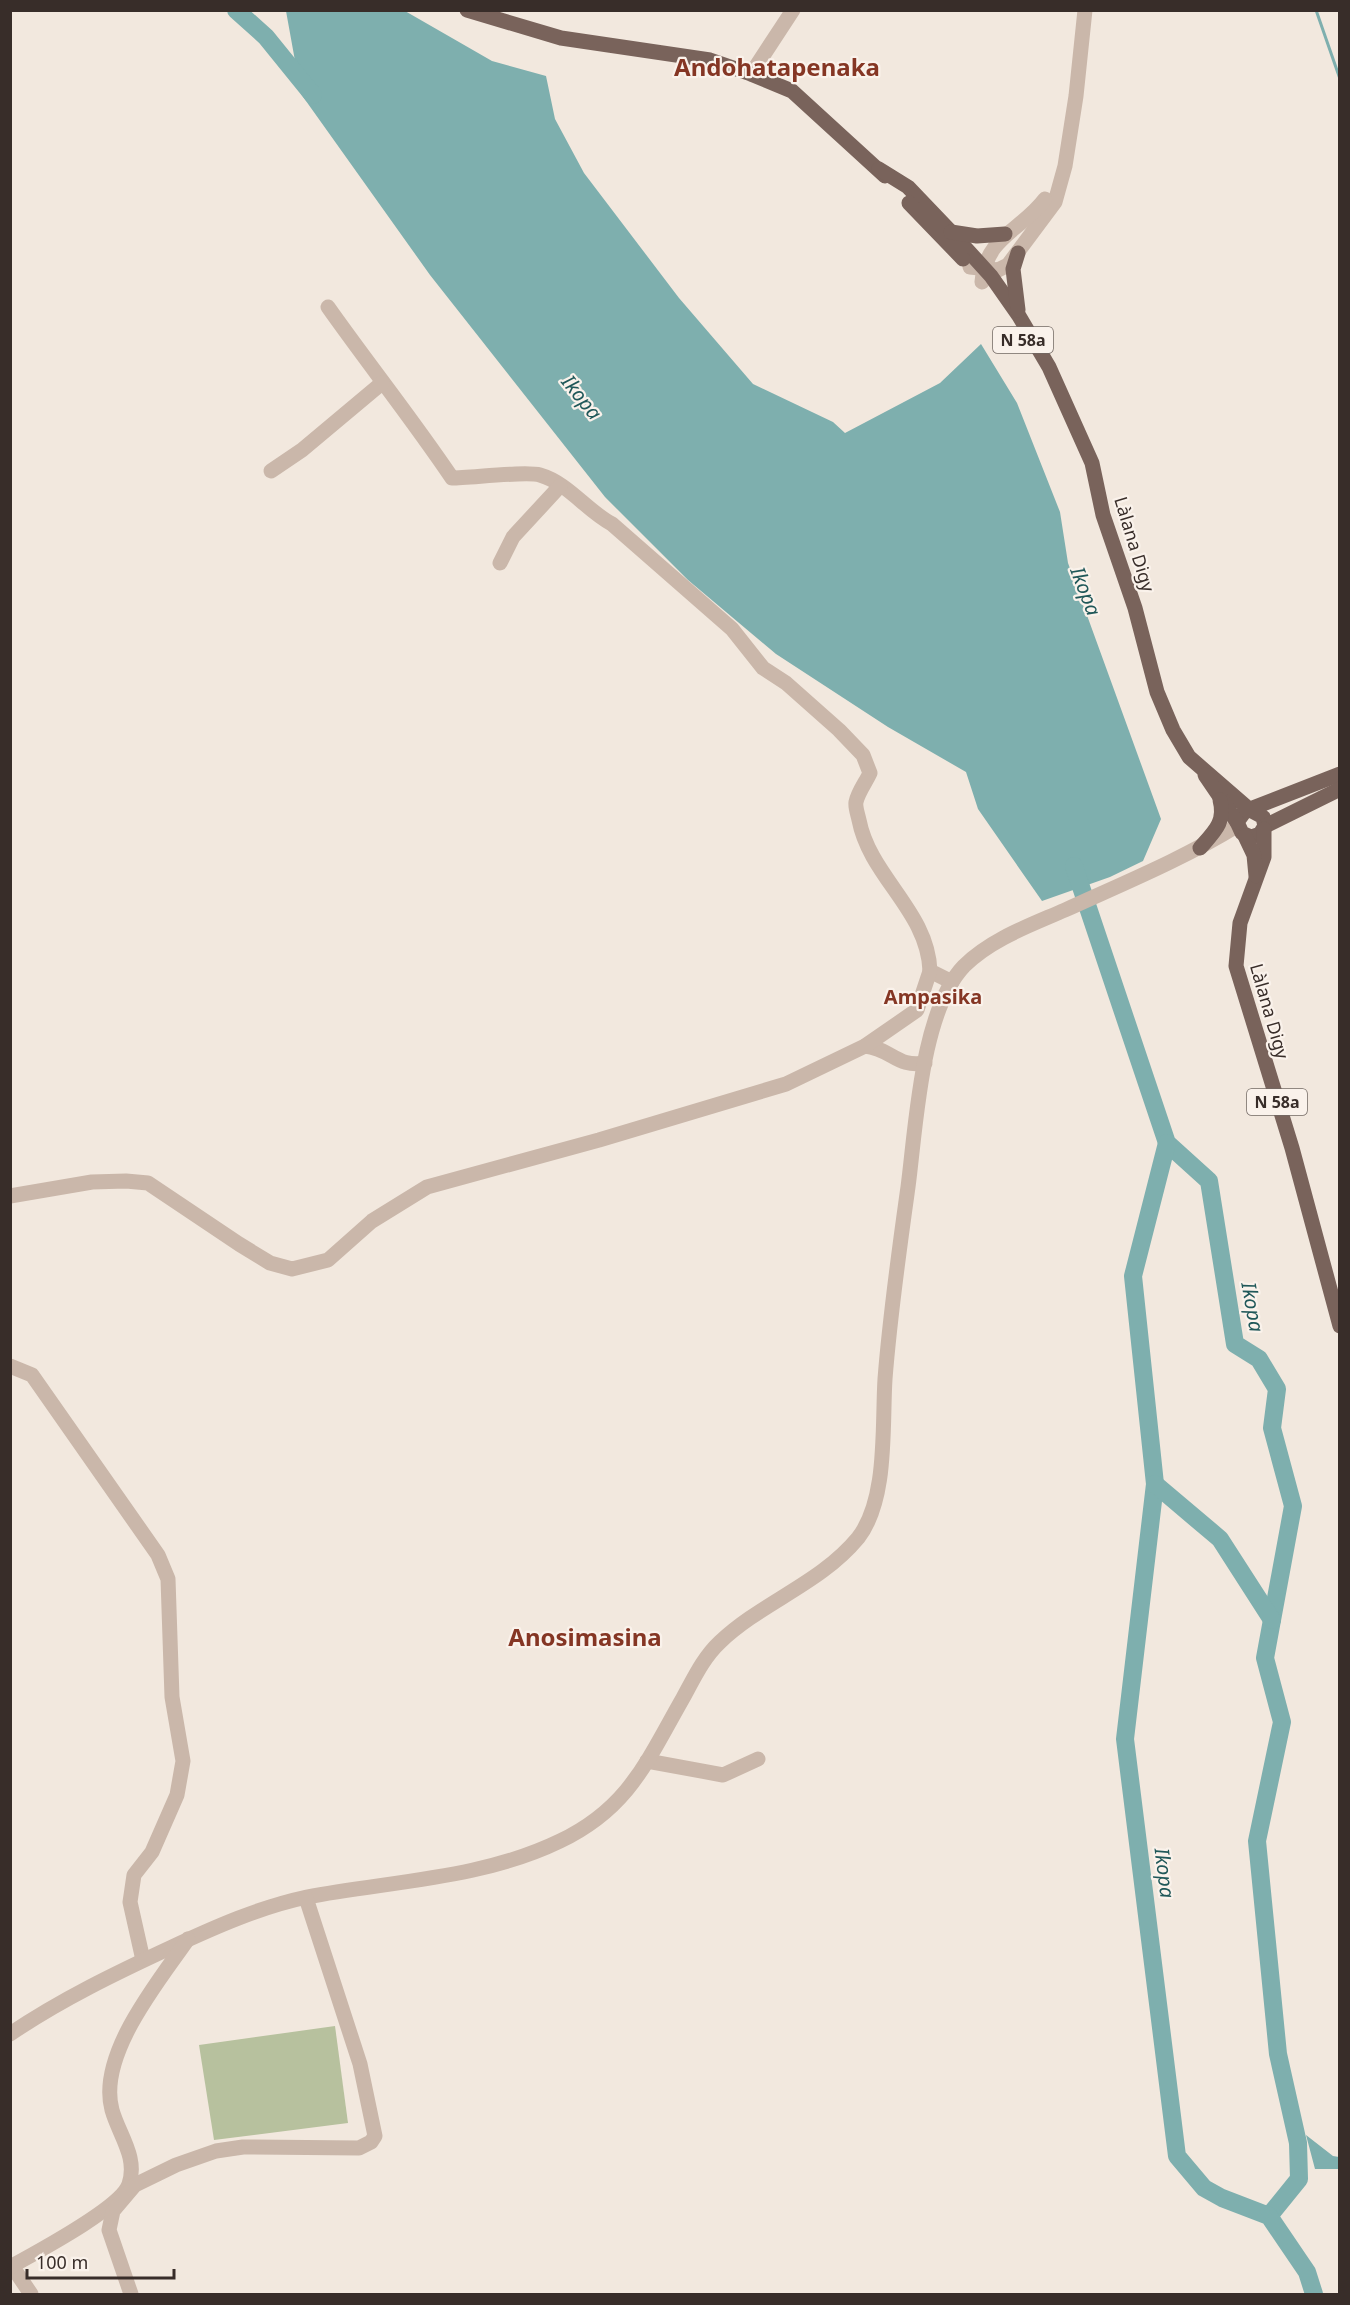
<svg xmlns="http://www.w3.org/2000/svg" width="1350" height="2305" viewBox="0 0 1350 2305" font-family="'Noto Sans',sans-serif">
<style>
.green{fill:#b7c19e}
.water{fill:#7eafae}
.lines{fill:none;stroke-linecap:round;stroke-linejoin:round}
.stream{stroke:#7eafae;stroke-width:3}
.river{stroke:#7eafae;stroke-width:18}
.minor{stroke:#cab7aa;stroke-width:15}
.major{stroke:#79635b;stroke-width:15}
.labels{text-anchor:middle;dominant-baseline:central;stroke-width:4.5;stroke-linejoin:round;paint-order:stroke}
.shield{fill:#faf2eb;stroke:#726863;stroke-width:1.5}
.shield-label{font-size:16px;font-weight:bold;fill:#382d29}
.street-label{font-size:18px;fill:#382d29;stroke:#faf2eb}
.water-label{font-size:20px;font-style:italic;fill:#205859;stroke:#faf2eb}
.neighbourhood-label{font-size:20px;font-weight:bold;fill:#853624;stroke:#faf2eb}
.district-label{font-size:24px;font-weight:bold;fill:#853624;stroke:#faf2eb}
</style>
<rect width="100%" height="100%" fill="#f2e8de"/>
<path class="green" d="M335,2026L348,2123L214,2140L199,2045Z"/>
<g class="water">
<path d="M286,11H405L492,61L546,76L555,119L584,173L679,298L753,384L833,422L845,433L940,383L981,344L1017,403L1060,512L1068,563L1161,819L1143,861L1110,877L1042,901L978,809L966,772L888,727L776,654L688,580L605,497L430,275L301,94Z"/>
<path d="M1306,2135L1333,2156L1339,2157V2169H1315Z"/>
</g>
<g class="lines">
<path class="stream" d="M1316,10L1340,79"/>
<g class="river">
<path d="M236,10L266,37L313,95"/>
<path d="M1074,866L1167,1143L1209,1181L1235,1344L1259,1359L1277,1389L1272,1428L1293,1506L1265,1658L1282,1722L1257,1841L1278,2054L1298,2143L1299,2179L1269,2216"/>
<path d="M1167,1143L1133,1276L1155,1484L1125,1739L1177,2156L1204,2188L1222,2198L1269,2216L1307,2272L1314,2294"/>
<path d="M1155,1484L1220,1539L1272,1620"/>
</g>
<g class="minor">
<path d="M751,74L793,10"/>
<path d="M970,267L998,270L1008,265L1055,202L1065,166L1076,96L1085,10"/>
<path d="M982,282C986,236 1021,231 1045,199"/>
<path d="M328,307C369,365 413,420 452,478C470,478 526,471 540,475C568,483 587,511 612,524L732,629L763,668L786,683L839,730L863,755L870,773C866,782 858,792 856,802C855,807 858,815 859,820C870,877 928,911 930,971L952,982"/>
<path d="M271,471L302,450L382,383"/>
<path d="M500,563L513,537L560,486"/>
<path d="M865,1046C892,1049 897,1068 925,1063"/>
<path d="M10,1196L92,1182L126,1181L148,1183L239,1244L270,1263L292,1269L328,1260L372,1221L427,1187L599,1140L786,1084L865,1046L917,1010L930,971"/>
<path d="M10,1366L32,1375L158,1555L168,1579L172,1697L183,1761L177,1795L152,1852L134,1875L130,1902L143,1960"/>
<path d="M647,1761L723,1775L758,1759"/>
<path d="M10,2034C62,1999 116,1973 172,1947C215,1927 260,1907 307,1897C391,1881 482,1879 560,1841C629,1808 647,1761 683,1698C694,1678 703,1658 720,1642C762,1602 820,1584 858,1538C888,1500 882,1426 885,1379C890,1314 899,1251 908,1187C916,1127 921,1011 964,966C991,939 1031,925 1065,910C1124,883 1183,859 1238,825"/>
<path d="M12,2266L31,2294"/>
<path d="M10,2267C35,2253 121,2208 129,2184C138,2157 119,2135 112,2110C97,2055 159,1981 188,1939"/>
<path d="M131,2294L109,2230L113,2211L135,2185L176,2165L216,2151L243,2147L359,2148L371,2142L375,2136L360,2064L306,1898"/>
</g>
<g class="major">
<path d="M467,10L561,38L710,60L751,74L792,91L885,176"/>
<path d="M879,169L908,187L951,232L991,276L1019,316L1049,367L1092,463L1103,515L1135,608L1157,692L1173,730L1189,757L1250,810L1263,817L1265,826L1260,834L1251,837L1242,833L1237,822L1245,811L1340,774"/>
<path d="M909,203L963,259"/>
<path d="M951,232L977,236L1005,234"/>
<path d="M1018,253L1013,269L1018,310"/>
<path d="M1205,775L1237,822"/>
<path d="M1265,826L1340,789"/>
<path d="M1264,829V857L1240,923L1236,966L1292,1148L1340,1326"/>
<path d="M1245,836L1254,855L1256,876"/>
<path d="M1200,848C1214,832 1226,822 1220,800"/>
</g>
</g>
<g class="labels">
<g class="shield">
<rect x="993" y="327" width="60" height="26" rx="4.5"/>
<rect x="1247" y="1089" width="60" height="26" rx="4.5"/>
</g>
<g class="shield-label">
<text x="1023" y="340">N 58a</text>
<text x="1277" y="1102">N 58a</text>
</g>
<g class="street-label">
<text transform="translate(1135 544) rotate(73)">Làlana Digy</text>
<text transform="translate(1270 1011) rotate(74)">Làlana Digy</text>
</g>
<g class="water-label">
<text transform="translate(582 397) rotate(51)">Ikopa</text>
<text transform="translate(1086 591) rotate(69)">Ikopa</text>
<text transform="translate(1253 1307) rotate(80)">Ikopa</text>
<text transform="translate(1165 1873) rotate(83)">Ikopa</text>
</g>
<g class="neighbourhood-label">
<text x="933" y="996">Ampasika</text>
</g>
<g class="district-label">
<text x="777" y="66">Andohatapenaka</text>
<text x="585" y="1636">Anosimasina</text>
</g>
</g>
<rect width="1350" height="2305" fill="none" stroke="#382d29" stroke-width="24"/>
<path d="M27 2269v9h147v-9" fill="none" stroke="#382d29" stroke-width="3"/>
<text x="36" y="2269" font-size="18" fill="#382d29" stroke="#faf2eb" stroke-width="4.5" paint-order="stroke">100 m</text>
</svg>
